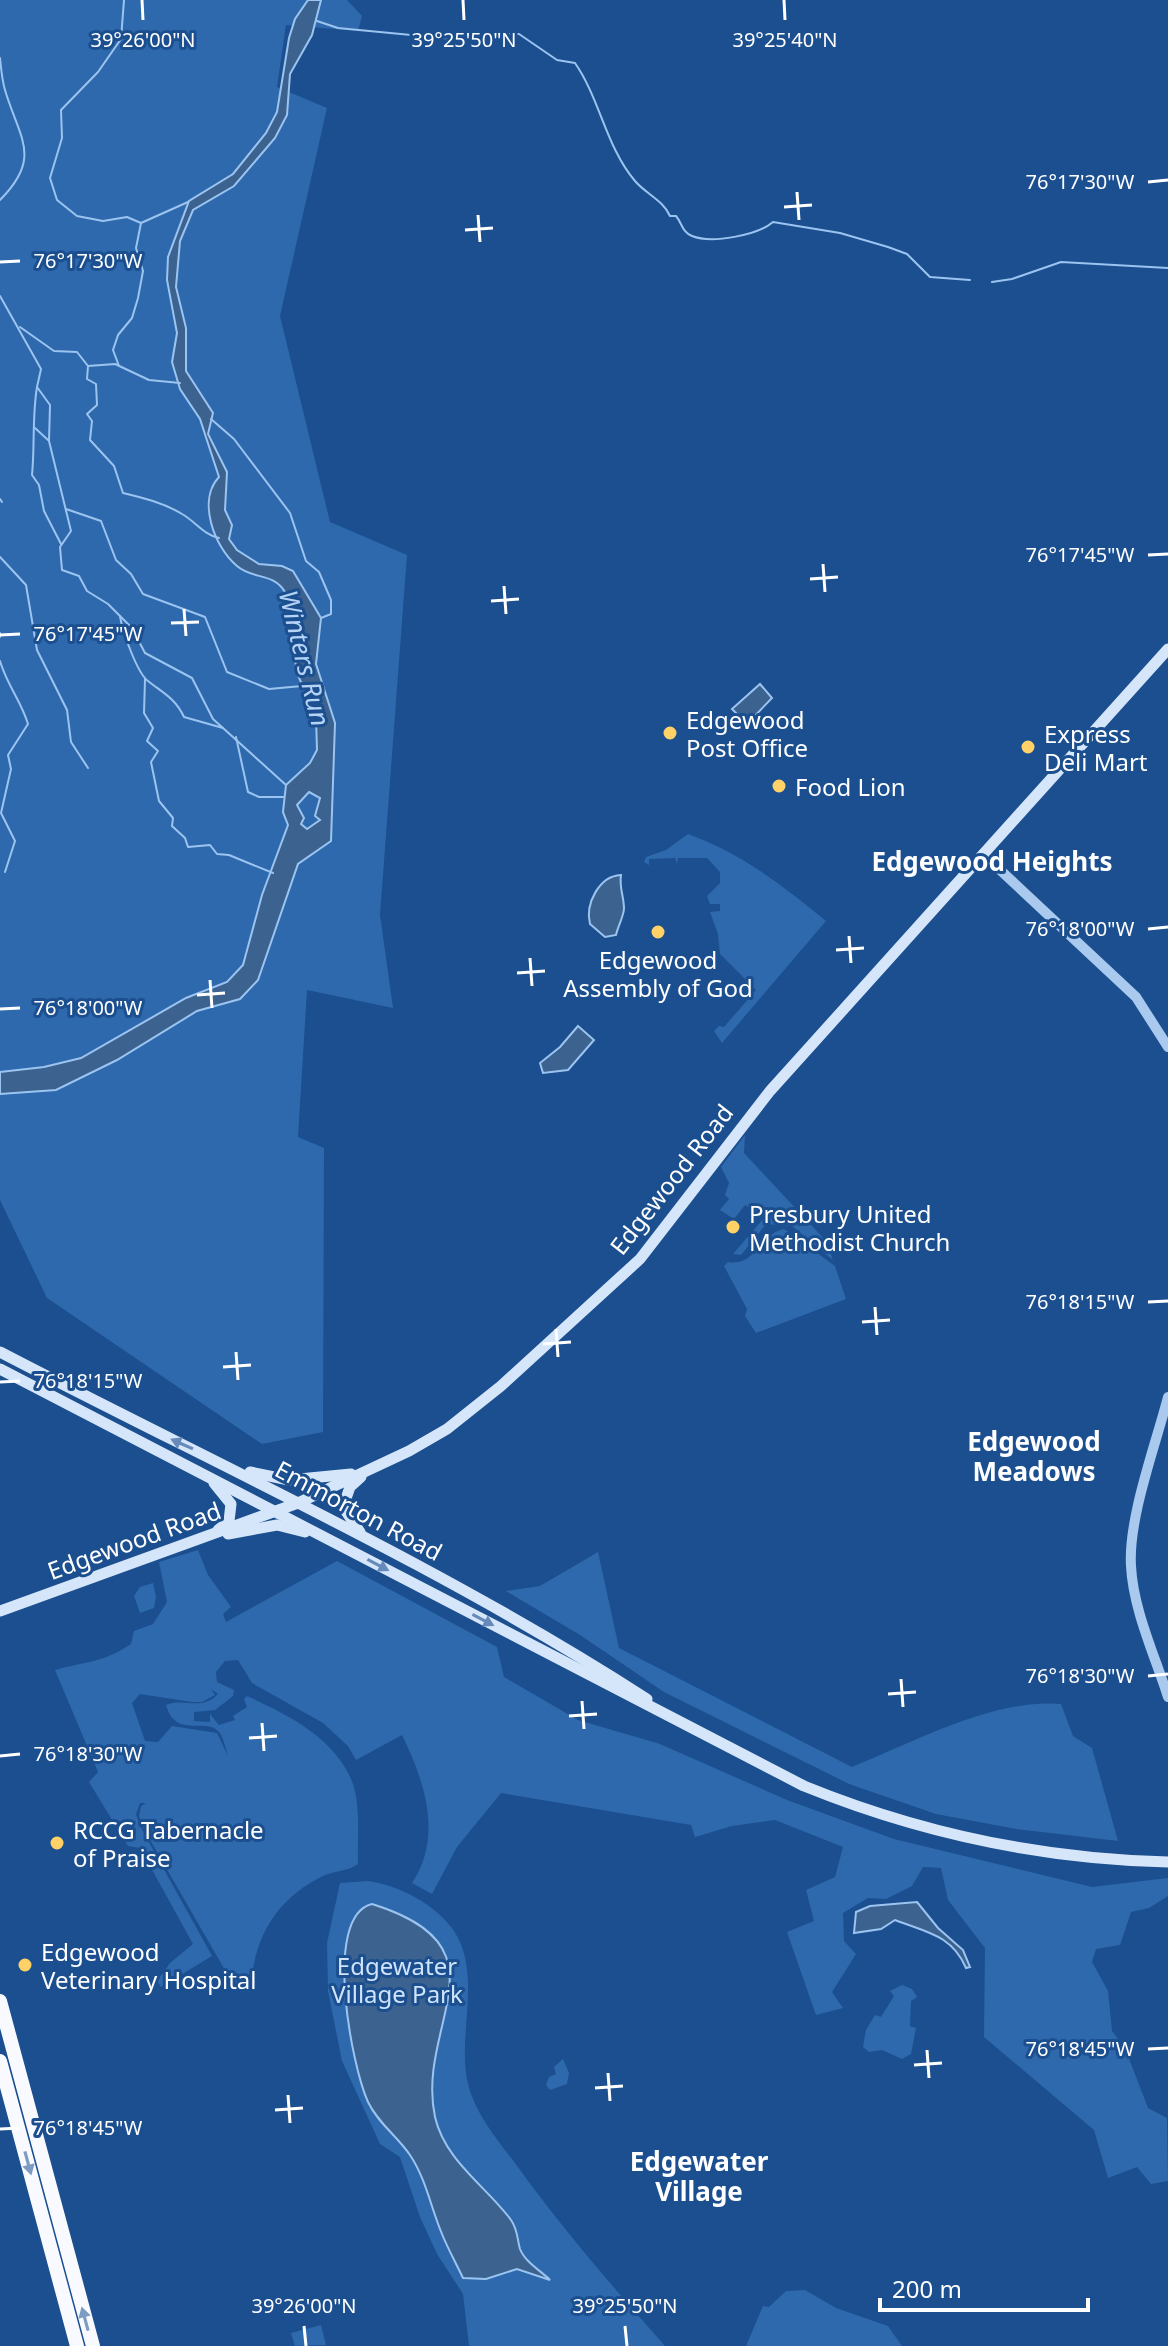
<svg xmlns="http://www.w3.org/2000/svg" width="1168" height="2346" viewBox="0 0 1168 2346" font-family="'Noto Sans',sans-serif">
<style>
.green{fill:#2e69ad;fill-rule:evenodd}
.water{fill:#3c6290;stroke:#9cc4f0;stroke-width:2;fill-rule:evenodd}
.lines{fill:none;stroke-linecap:round;stroke-linejoin:round}
.stream{stroke:#9cc4f0;stroke-width:2}
.tertiary{stroke:#a9c9ee;stroke-width:10}
.secondary{stroke:#d6e6fa;stroke-width:11}
.trunk{stroke:#f8faff;stroke-width:14}
.oneway{fill:#668bba}
.oneway2{fill:#7e9cc1}
.ticks{fill:none;stroke:#fff;stroke-width:3}
.poi-dot{fill:#ffd166;stroke:#1b4f8f;stroke-width:3}
.labels{text-anchor:middle;dominant-baseline:central;stroke-width:6;stroke-linejoin:round;paint-order:stroke}
.poi-label{font-size:24px;fill:#fff;stroke:#1b4f8f;text-anchor:start}
.street-label{font-size:24px;fill:#fff;stroke:#1b4f8f}
.park-label{font-size:24px;fill:#cfe3fa;stroke:#1b4f8f}
.water-label{font-size:26px;font-style:italic;fill:#b5d3f5;stroke:#1b4f8f}
.neighbourhood-label{font-size:26px;font-weight:bold;fill:#fff;stroke:#1b4f8f}
.ticks-label{font-size:20px;text-anchor:middle;fill:#fff;stroke:#1b4f8f;stroke-width:6;stroke-linejoin:round;paint-order:stroke}
</style>
<rect width="100%" height="100%" fill="#1b4f8f"/>
<g class="green">
<path d="M0,0H347L362,16L358,31L286,25L277,87L327,108L280,316L330,522L407,555L380,915L393,1008L307,990L298,1137L324,1148L323,1432L262,1444L47,1298L0,1200Z"/>
<path d="M688,834C741,853 782,885 826,921L722,1043L714,1031L719,1026L724,1027L756,990L720,954L718,934L710,912L720,911V904H710L707,896L720,883V872L707,858H678L677,864L675,858L649,859V865L644,862L646,857L666,850Z"/>
<path d="M745,1135L744,1153L826,1241L833,1260L792,1226L766,1224L741,1255L733,1254L764,1218L745,1205L734,1219L720,1210L729,1199L725,1195L729,1183L721,1167Z"/>
<path d="M784,1229L835,1266L846,1299L756,1333L745,1316L747,1309L724,1266L728,1262C756,1267 759,1234 784,1229Z"/>
<path d="M198,1550L208,1575L231,1607L223,1614L226,1622L337,1561L497,1647L504,1677L578,1720L660,1744L787,1800L894,1839L1092,1887L1168,1878V1896L1149,1908L1131,1912L1120,1945L1096,1949L1092,1962L1108,1991L1112,2031L1125,2048L1148,2108L1167,2118L1168,2181L1151,2184L1137,2167L1108,2178L1094,2130L984,2037L985,1948L948,1900L941,1868L923,1867L912,1886L886,1899L868,1898L843,1913L844,1941L856,1954L832,1992L843,2008L816,2015L787,1932L814,1921L806,1890L835,1877L843,1847L775,1820L732,1826L695,1837L691,1825L501,1793L457,1847L432,1894L412,1883C443,1837 425,1782 402,1735L356,1760L348,1746L323,1723L252,1683L238,1660L225,1661L216,1672L217,1682L234,1690L233,1696L215,1710L194,1712V1721L210,1722V1714L219,1725L235,1720L233,1716L247,1707L244,1699L247,1696C288,1715 336,1738 353,1784C361,1809 357,1839 358,1864C349,1871 334,1871 323,1876C275,1899 252,1941 251,1992L237,1991L142,1826L139,1816L141,1806L146,1803H140L136,1814L140,1826L212,1956L161,1987L157,1981L170,1963L193,1944L140,1848L128,1846L89,1782L98,1772L55,1670C88,1661 102,1663 131,1644L134,1631L153,1624L167,1602L159,1562ZM211,1689L218,1694C201,1712 185,1697 166,1705C176,1740 206,1716 219,1732C223,1736 226,1750 228,1756L217,1733L172,1726L158,1742L145,1741L132,1703L140,1694L192,1702H202L215,1695Z"/>
<path d="M598,1552L619,1648L852,1767C914,1742 994,1698 1061,1704L1073,1736L1092,1748L1118,1841L1016,1829L936,1814L849,1784L664,1692L580,1635L506,1591L540,1586Z"/>
<path d="M153,1583L156,1597L154,1608L140,1613L134,1596L140,1587Z"/>
<path d="M367,1881C397,1884 437,1905 454,1931C482,1974 458,2031 467,2079C473,2111 496,2138 515,2163C561,2227 612,2286 665,2346H469L463,2294L437,2254L420,2217L400,2157L380,2144L342,2061L328,1991L327,1943L340,1883Z"/>
<path d="M902,1985L912,1989L917,1997L911,2001L910,2026L916,2028L911,2054L902,2059L882,2050L869,2052L863,2047L866,2030L875,2015L881,2017L894,1996L890,1991Z"/>
<path d="M563,2059L569,2073L567,2084L550,2090L546,2085L549,2077L556,2074L554,2067Z"/>
<path d="M805,2290L836,2308L888,2326L902,2346H746L763,2306L769,2307L786,2291Z"/>
<path d="M321,2325L326,2345L295,2346L291,2333Z"/>
</g>
<g class="water">
<path d="M308,0H321L312,35L290,74L287,115L275,138L234,186L193,210L180,241L176,287L186,328V371L213,413L208,434L227,472L225,510L232,525L229,539L237,550L259,564L282,566L293,571L321,618L316,664L335,723L331,841L298,864L258,980L240,999L197,1011L117,1060L56,1090L0,1094V1072L44,1067L81,1058L186,998L227,982L243,965L262,895L288,825L283,812L286,785L310,763L317,750L316,717L297,673L285,592C273,572 253,580 237,566C214,547 197,500 219,477L200,419L180,389L172,362L177,333L167,280L168,257L189,201L233,174L266,133L277,112L289,38L295,19ZM309,792L320,798L315,816L320,820L307,829L301,824L304,818L297,805Z"/>
<path d="M760,684L772,698L747,724L732,709Z"/>
<path d="M621,875C619,888 624,896 624,909C623,918 618,926 616,935L605,937L590,924C585,904 599,876 621,875Z"/>
<path d="M578,1026L594,1040L568,1070L543,1073L540,1063L560,1047Z"/>
<path d="M917,1902L938,1928L963,1950L970,1967L966,1968C952,1935 926,1932 895,1920L881,1929L854,1933L856,1912L870,1906Z"/>
<path d="M372,1904C513,1948 415,2024 435,2117C445,2161 487,2187 511,2220C518,2230 517,2239 520,2249C525,2262 541,2271 550,2280L517,2269L486,2279L463,2278C456,2263 448,2249 442,2234C431,2208 426,2179 410,2155C397,2136 378,2123 368,2102C352,2067 322,1916 372,1904Z"/>
</g>
<g class="lines">
<g class="stream">
<path d="M124,0L121,39L98,72L61,110L62,138L50,178L57,200L77,216L103,221L127,217L141,223"/>
<path d="M317,21L338,28L453,39L476,34H519L557,60L575,63C600,99 606,147 635,181C646,194 663,200 670,216H676C682,223 682,232 692,236C712,244 758,235 773,222L840,233L888,247L907,254L930,277L970,280"/>
<path d="M0,58C1,68 2,80 5,90C19,138 43,157 0,200"/>
<path d="M992,282L1012,279L1061,262L1168,268"/>
<path d="M0,296L41,369L37,387L50,405L49,441L71,531L60,547L62,570L79,576L87,591L108,604L132,628L145,653L192,678L213,719L286,785"/>
<path d="M20,327L54,351L77,352L88,366L115,364L149,380L180,383"/>
<path d="M88,366L87,379L96,384L97,405L87,414L92,421L90,440L114,466L123,493C144,498 164,503 182,514C196,522 204,535 219,538"/>
<path d="M119,366L113,350L118,335L132,318L138,298L143,271L136,248L141,223L188,202"/>
<path d="M37,387C32,417 35,444 32,475L39,485L44,511L61,544"/>
<path d="M211,419L234,439L290,513L306,561L319,572L331,600V614L321,618"/>
<path d="M35,428L48,440"/>
<path d="M0,499L2,502"/>
<path d="M66,509L101,521L116,560L131,574L143,594L205,617L227,672L269,689L302,686"/>
<path d="M0,557L26,585L37,650L67,710L71,742L88,768"/>
<path d="M120,616C122,630 137,673 148,681C163,693 175,698 184,717L223,728"/>
<path d="M0,633V637"/>
<path d="M0,661C7,685 21,701 28,724L8,755L11,769L1,813L15,841L5,872"/>
<path d="M145,679L144,713L153,728L147,741L158,751L151,762L159,801L173,818L172,826L185,838L188,847L210,845L217,854L229,855L273,873"/>
<path d="M236,737L248,792L259,797H284"/>
</g>
<g class="tertiary">
<path d="M983,854L1136,997L1168,1047"/>
<path d="M1168,1397C1156,1444 1128,1518 1131,1566C1133,1609 1155,1656 1168,1697"/>
</g>
<g class="secondary">
<path d="M0,1352C217,1465 441,1566 647,1699"/>
<path d="M0,1369L804,1786C922,1834 1041,1859 1168,1862"/>
<path d="M250,1472L289,1480L351,1474"/>
<path d="M214,1483L231,1504L229,1521L218,1530"/>
<path d="M360,1532L343,1507L350,1487L361,1477"/>
<path d="M228,1534L277,1525L305,1532"/>
<path d="M0,1611L298,1503L409,1451L447,1429L501,1386L640,1259L770,1091L1168,649"/>
</g>
<g class="trunk">
<path d="M0,2001L93,2346"/>
<path d="M0,2061L77,2346"/>
</g>
</g>
<defs><path id="oneway-solid" d="M-6-.8H1V-3.2L6.5 0L1 3.2V.8H-6Z" transform="scale(2)"/></defs>
<g class="oneway">
<use href="#oneway-solid" transform="translate(182 1444) rotate(-156)"/>
<use href="#oneway-solid" transform="translate(378 1565) rotate(28)"/>
<use href="#oneway-solid" transform="translate(483 1620) rotate(28)"/>
</g>
<g class="oneway2">
<use href="#oneway-solid" transform="translate(28 2163) rotate(75)"/>
<use href="#oneway-solid" transform="translate(85 2319) rotate(-105)"/>
</g>
<path class="ticks" d="M142,0L143,20M463,0L464,20M784,0L785,20M1148,182L1168,180M797,192L799,220M784,207L812,205M478,215L480,242M465,230L493,228M0,262L20,261M1148,555L1168,554M823,564L825,592M810,579L838,577M504,586L506,614M491,601L519,599M184,609L186,636M171,623L199,622M0,635L20,634M1148,929L1168,927M849,936L851,963M836,950L864,948M530,958L532,986M517,973L545,971M210,980L212,1008M197,995L225,993M0,1009L20,1008M1148,1302L1168,1301M875,1307L877,1335M862,1322L890,1320M556,1329L558,1357M543,1344L571,1342M236,1352L238,1380M223,1367L251,1365M0,1382L20,1381M1148,1676L1168,1674M901,1679L903,1707M888,1694L916,1692M582,1701L584,1729M569,1716L597,1714M262,1723L264,1751M249,1738L277,1736M0,1756L20,1754M1148,2049L1168,2048M927,2050L929,2078M914,2065L942,2063M608,2073L610,2101M595,2088L623,2086M288,2095L290,2123M275,2110L303,2108M0,2129L20,2128M304,2326L306,2346M625,2326L627,2346"/>
<g class="poi-dot">
<circle cx="670" cy="733" r="8"/>
<circle cx="1028" cy="747" r="8"/>
<circle cx="779" cy="786" r="8"/>
<circle cx="658" cy="932" r="8"/>
<circle cx="733" cy="1227" r="8"/>
<circle cx="57" cy="1843" r="8"/>
<circle cx="25" cy="1965" r="8"/>
</g>
<g class="labels">
<g class="poi-label">
<text x="686" y="719">Edgewood<tspan x="686" dy="28">Post Office</tspan></text>
<text x="1044" y="733">Express<tspan x="1044" dy="28">Deli Mart</tspan></text>
<text x="795" y="786">Food Lion</text>
<text x="658" y="959" text-anchor="middle">Edgewood<tspan x="658" dy="28">Assembly of God</tspan></text>
<text x="749" y="1213">Presbury United<tspan x="749" dy="28">Methodist Church</tspan></text>
<text x="73" y="1829">RCCG Tabernacle<tspan x="73" dy="28">of Praise</tspan></text>
<text x="41" y="1951">Edgewood<tspan x="41" dy="28">Veterinary Hospital</tspan></text>
</g>
<g class="street-label">
<text transform="translate(671 1179) rotate(-52)">Edgewood Road</text>
<text transform="translate(359 1510) rotate(28)">Emmorton Road</text>
<text transform="translate(134 1540) rotate(-20)">Edgewood Road</text>
</g>
<g class="park-label">
<text x="397" y="1965">Edgewater<tspan x="397" dy="28">Village Park</tspan></text>
</g>
<g class="water-label">
<text transform="translate(305 658) rotate(76)">Winters Run</text>
</g>
<g class="neighbourhood-label">
<text x="992" y="861">Edgewood Heights</text>
<text x="1034" y="1441">Edgewood<tspan x="1034" dy="30">Meadows</tspan></text>
<text x="699" y="2161">Edgewater<tspan x="699" dy="30">Village</tspan></text>
</g>
</g>
<g class="ticks-label">
<text x="143" y="47">39°26'00"N</text>
<text x="464" y="47">39°25'50"N</text>
<text x="785" y="47">39°25'40"N</text>
<text x="1080" y="189">76°17'30"W</text>
<text x="88" y="268">76°17'30"W</text>
<text x="1080" y="562">76°17'45"W</text>
<text x="88" y="641">76°17'45"W</text>
<text x="1080" y="936">76°18'00"W</text>
<text x="88" y="1015">76°18'00"W</text>
<text x="1080" y="1309">76°18'15"W</text>
<text x="88" y="1388">76°18'15"W</text>
<text x="1080" y="1683">76°18'30"W</text>
<text x="88" y="1761">76°18'30"W</text>
<text x="1080" y="2056">76°18'45"W</text>
<text x="88" y="2135">76°18'45"W</text>
<text x="304" y="2313">39°26'00"N</text>
<text x="625" y="2313">39°25'50"N</text>
</g>
<path d="M880 2298v12h208v-12" fill="none" stroke="#ffffff" stroke-width="4"/>
<text x="892" y="2298" font-size="24" fill="#ffffff" stroke="#1b4f8f" stroke-width="6" paint-order="stroke">200 m</text>
</svg>
